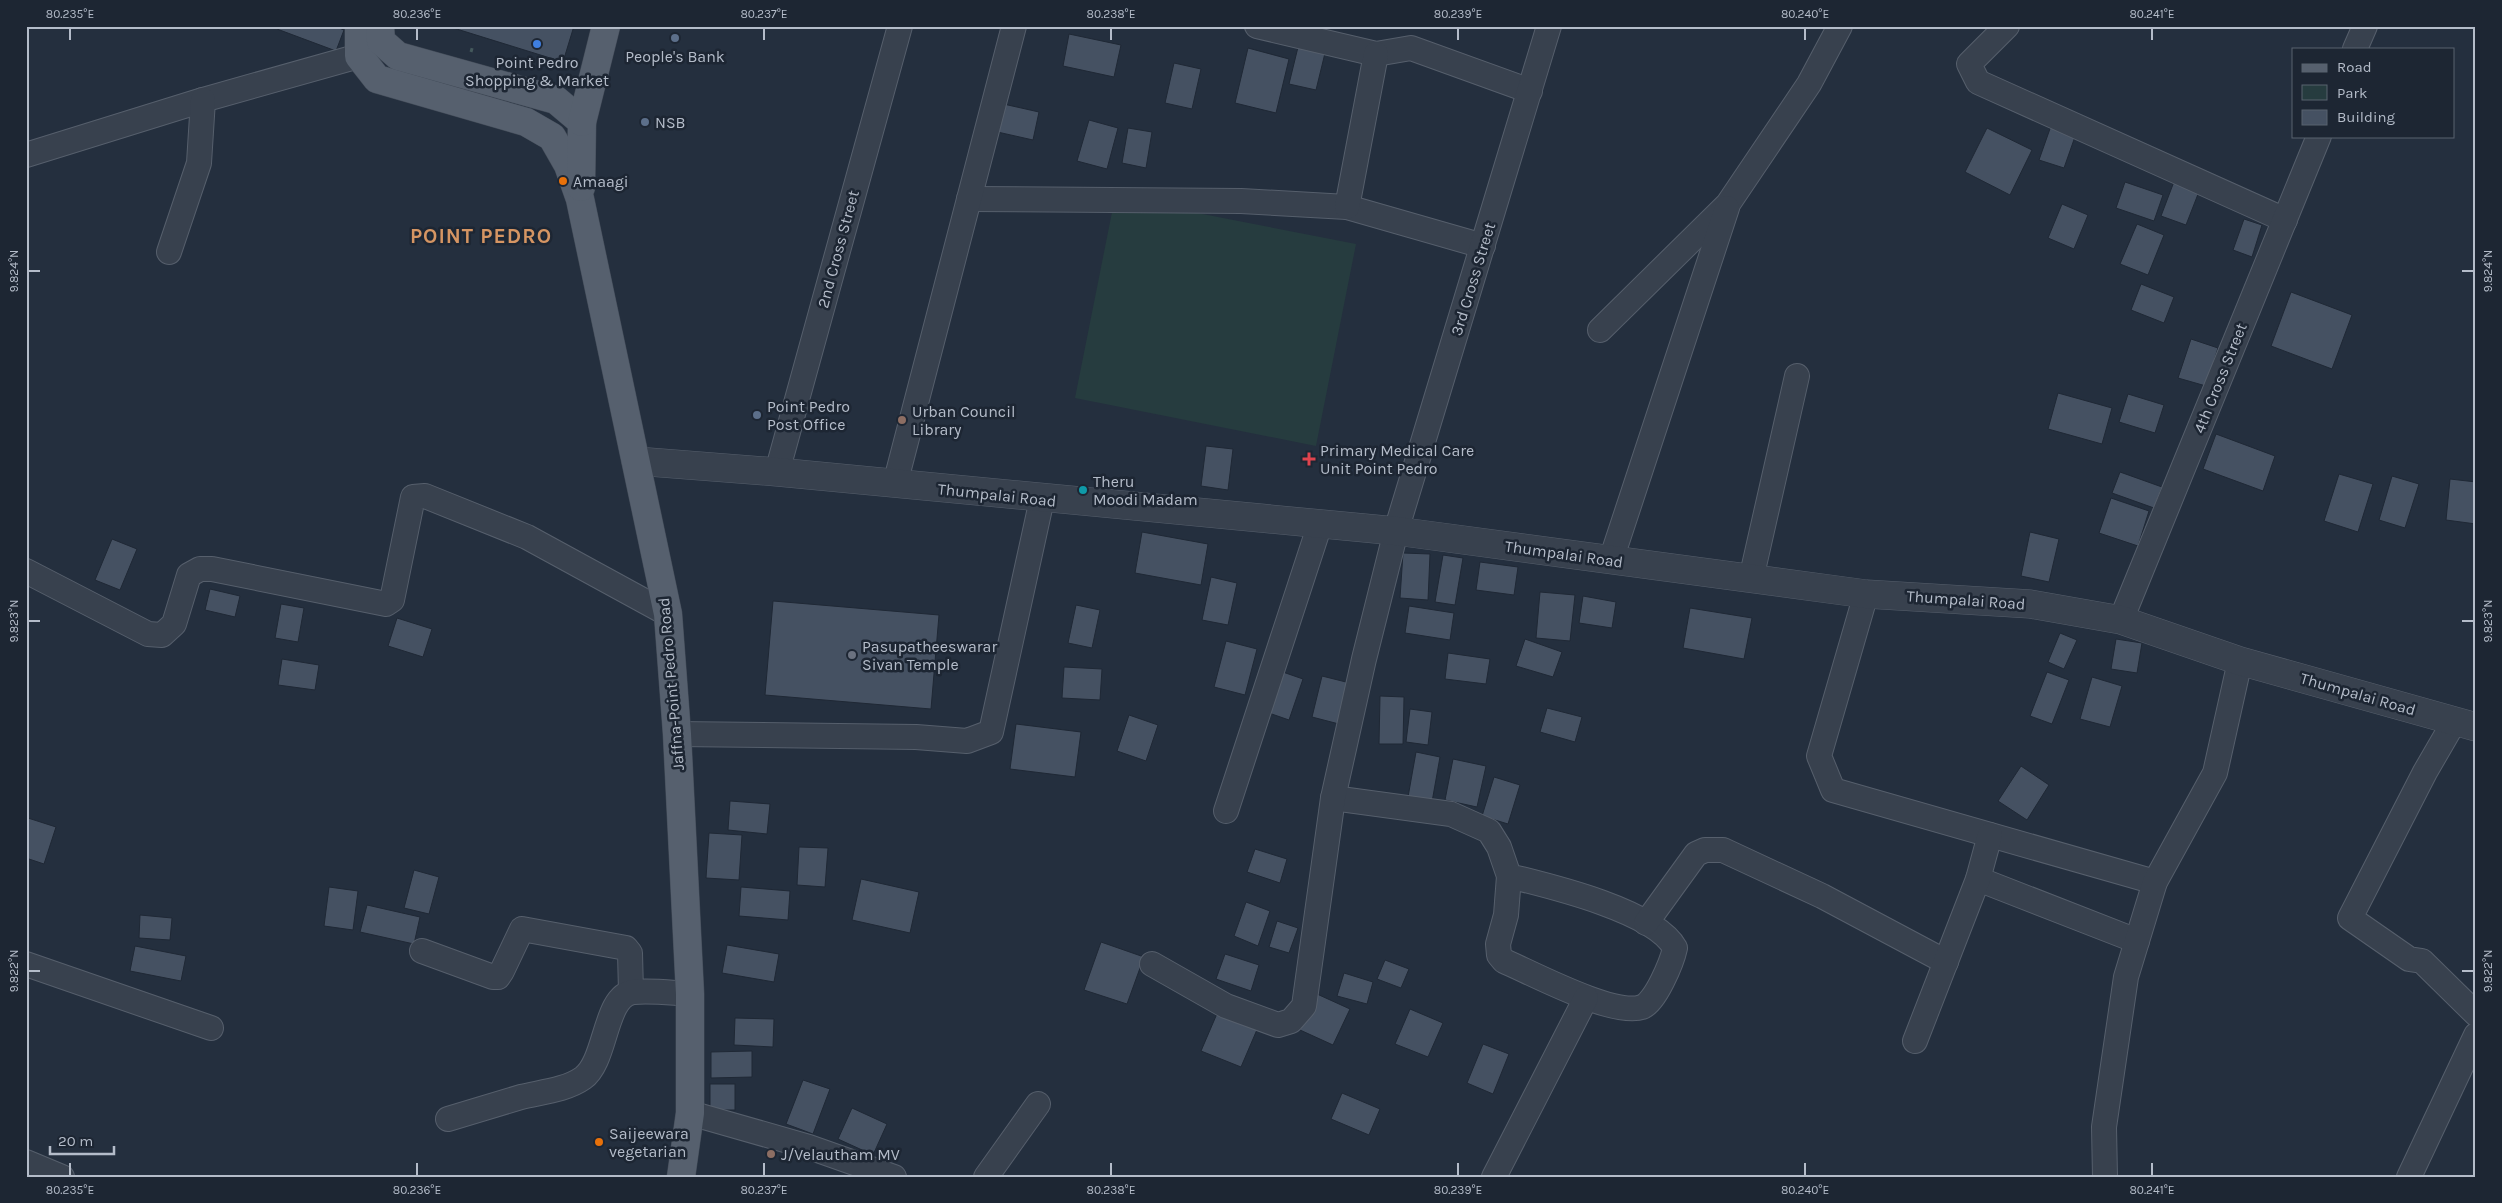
<svg xmlns="http://www.w3.org/2000/svg" width="2502" height="1203" viewBox="0 0 2502 1203" font-family="Karla,sans-serif">
<style>
.green{fill:#263c3f}
.building{fill:#455162;stroke:#1f2835}
.lines{fill:none;stroke-linecap:round;stroke-linejoin:round}
.minor-casing{stroke:#565f6c;stroke-width:26}
.tertiary-casing{stroke:#565f6c;stroke-width:29}
.primary-casing{stroke:#414a57;stroke-width:29}
.path{stroke:#44595c;stroke-width:3;stroke-dasharray:4 4;stroke-linecap:butt}
.minor{stroke:#38414e;stroke-width:24}
.tertiary{stroke:#38414e;stroke-width:28}
.primary{stroke:#56606e;stroke-width:28}
.ticks{fill:none;stroke:#b4bcc9;stroke-width:2}
.service-dot{fill:#5c6f8a;stroke:#1d2633;stroke-width:2}
.shop-dot{fill:#3f7fe0;stroke:#1d2633;stroke-width:2}
.food-dot{fill:#e8710a;stroke:#1d2633;stroke-width:2}
.education-dot{fill:#8d6e63;stroke:#1d2633;stroke-width:2}
.health-dot{fill:#e0444e;stroke:#1d2633;stroke-width:2}
.culture-dot{fill:#0f9aa8;stroke:#1d2633;stroke-width:2}
.worship-dot{fill:#6b7280;stroke:#1d2633;stroke-width:2}
.labels{text-anchor:middle;dominant-baseline:central;stroke-width:5;stroke-linejoin:round;paint-order:stroke}
.poi-label{font-size:16px;fill:#b4bcc9;stroke:#1d2633;text-anchor:start}
.street-label{font-size:16px;fill:#b4bcc9;stroke:#1d2633}
.district-label{font-size:21px;font-weight:bold;letter-spacing:1px;fill:#d59563;stroke:#1d2633}
.neatline{fill:none;stroke:#b4bcc9;stroke-width:2}
.ticks-label{font-size:12px;text-anchor:middle;fill:#b4bcc9}
</style>
<rect width="100%" height="100%" fill="#242f3e"/>
<path class="green" d="M1115,197L1356,244L1316,446L1075,398Z"/>
<g class="building">
<path d="M278,26H334L344,30L336,51L277,29Z"/>
<path d="M447,26H574L563,62Z"/>
<path d="M1069,34L1121,45L1114,77L1063,66Z"/>
<path d="M1299,43L1326,49L1316,90L1289,84Z"/>
<path d="M1248,48L1289,59L1276,113L1235,103Z"/>
<path d="M1174,63L1201,69L1192,109L1165,103Z"/>
<path d="M999,103L1039,112L1033,140L993,131Z"/>
<path d="M1089,120L1118,128L1107,169L1077,161Z"/>
<path d="M2052,123L2077,131L2064,168L2039,160Z"/>
<path d="M1128,128L1152,132L1146,168L1122,163Z"/>
<path d="M1987,128L2032,150L2010,195L1965,172Z"/>
<path d="M2175,179L2200,189L2186,225L2161,216Z"/>
<path d="M2125,182L2163,195L2154,221L2116,208Z"/>
<path d="M2062,204L2088,215L2074,249L2048,238Z"/>
<path d="M2244,219L2262,225L2252,257L2233,250Z"/>
<path d="M2137,224L2164,235L2148,275L2120,264Z"/>
<path d="M2141,284L2174,297L2164,323L2131,310Z"/>
<path d="M2291,292L2352,315L2332,369L2271,346Z"/>
<path d="M2191,339L2218,348L2206,386L2178,378Z"/>
<path d="M2058,393L2112,408L2102,444L2048,429Z"/>
<path d="M2128,394L2164,405L2155,433L2119,422Z"/>
<path d="M2216,434L2275,456L2263,491L2203,469Z"/>
<path d="M1206,446L1233,449L1228,490L1201,486Z"/>
<path d="M2120,472L2162,487L2154,508L2112,493Z"/>
<path d="M2339,474L2373,484L2358,532L2324,521Z"/>
<path d="M2392,476L2419,484L2405,528L2379,520Z"/>
<path d="M2450,479L2476,482V524L2446,520Z"/>
<path d="M2111,498L2149,511L2138,546L2099,533Z"/>
<path d="M1142,532L1208,544L1201,585L1135,573Z"/>
<path d="M2030,532L2059,539L2049,582L2021,576Z"/>
<path d="M112,539L137,549L120,590L95,580Z"/>
<path d="M1403,553L1430,554L1428,600L1400,598Z"/>
<path d="M1443,555L1463,558L1455,605L1435,602Z"/>
<path d="M1480,562L1518,567L1514,595L1476,590Z"/>
<path d="M1211,577L1237,583L1228,625L1202,620Z"/>
<path d="M210,589L240,596L235,617L205,610Z"/>
<path d="M1540,592L1575,595L1570,641L1536,638Z"/>
<path d="M1583,596L1616,602L1612,628L1579,623Z"/>
<path d="M773,601L939,615L931,709L765,695Z"/>
<path d="M281,604L304,608L298,642L275,638Z"/>
<path d="M1076,605L1100,610L1092,648L1068,643Z"/>
<path d="M1409,606L1454,613L1450,640L1405,633Z"/>
<path d="M1690,608L1752,618L1744,659L1683,648Z"/>
<path d="M397,618L432,629L423,657L388,646Z"/>
<path d="M2060,633L2077,640L2064,669L2048,662Z"/>
<path d="M1525,639L1562,652L1553,677L1516,666Z"/>
<path d="M2116,639L2142,643L2137,673L2111,669Z"/>
<path d="M1226,641L1257,649L1245,695L1214,687Z"/>
<path d="M1448,653L1490,659L1486,684L1445,679Z"/>
<path d="M282,659L319,665L315,690L278,685Z"/>
<path d="M1064,667L1102,669L1100,700L1062,698Z"/>
<path d="M1277,670L1303,679L1289,720L1263,711Z"/>
<path d="M2047,672L2069,680L2052,724L2030,716Z"/>
<path d="M1322,676L1350,683L1339,724L1312,717Z"/>
<path d="M2092,677L2122,686L2110,727L2080,719Z"/>
<path d="M1380,696L1404,697L1403,744H1379Z"/>
<path d="M1547,708L1582,717L1575,742L1540,732Z"/>
<path d="M1410,709L1432,712L1428,745L1406,742Z"/>
<path d="M1129,715L1158,725L1146,761L1117,751Z"/>
<path d="M1016,724L1081,732L1075,777L1010,769Z"/>
<path d="M1416,752L1440,757L1432,802L1408,797Z"/>
<path d="M1453,759L1486,766L1477,807L1445,800Z"/>
<path d="M2021,766L2049,785L2027,820L1998,801Z"/>
<path d="M1494,777L1520,785L1508,824L1482,816Z"/>
<path d="M730,801L770,804L767,834L728,830Z"/>
<path d="M28,818L56,827L44,864L26,858Z"/>
<path d="M709,833L742,835L739,880L706,878Z"/>
<path d="M799,847L828,848L825,887L797,885Z"/>
<path d="M1255,849L1287,859L1280,883L1247,872Z"/>
<path d="M414,870L439,877L429,914L404,908Z"/>
<path d="M861,879L919,892L910,933L852,920Z"/>
<path d="M329,887L358,891L353,930L324,926Z"/>
<path d="M741,887L790,891L788,920L739,916Z"/>
<path d="M1246,902L1270,911L1258,946L1234,936Z"/>
<path d="M367,905L420,917L414,944L360,932Z"/>
<path d="M140,915L172,918L170,940L139,938Z"/>
<path d="M1277,921L1298,928L1289,953L1269,947Z"/>
<path d="M1101,942L1144,957L1127,1004L1084,990Z"/>
<path d="M727,945L779,954L774,982L722,973Z"/>
<path d="M135,946L186,956L181,981L130,971Z"/>
<path d="M1225,954L1259,965L1251,991L1216,979Z"/>
<path d="M1385,960L1409,969L1401,988L1377,979Z"/>
<path d="M1344,973L1373,982L1367,1004L1337,996Z"/>
<path d="M1317,994L1350,1009L1333,1045L1300,1030Z"/>
<path d="M1219,1009L1259,1025L1241,1067L1201,1051Z"/>
<path d="M1410,1009L1443,1023L1428,1057L1395,1044Z"/>
<path d="M735,1018L774,1019L773,1047L734,1045Z"/>
<path d="M1483,1044L1509,1054L1493,1094L1467,1083Z"/>
<path d="M752,1051V1077L711,1078V1052Z"/>
<path d="M803,1080L830,1089L813,1134L786,1124Z"/>
<rect x="710" y="1084" width="25" height="26"/>
<path d="M1342,1093L1380,1109L1369,1135L1331,1119Z"/>
<path d="M852,1108L887,1124L873,1155L838,1139Z"/>
</g>
<g class="lines">
<g class="minor-casing">
<g id="minor">
<path d="M1257,26L1376,54L1411,48L1530,91"/>
<path d="M2007,26L1969,64L1978,82L2285,220"/>
<path d="M2355,49L2365,26"/>
<path d="M26,155L203,100L359,56"/>
<path d="M969,199L1241,201L1347,207L1483,246"/>
<path d="M1347,207L1376,54"/>
<path d="M169,252L199,163L203,100"/>
<path d="M1600,330L1728,204L1809,84L1840,26"/>
<path d="M777,472L900,26"/>
<path d="M895,484L1014,26"/>
<path d="M1611,560L1727,208"/>
<path d="M26,571L148,634L162,635L174,624L189,575L200,569H212L386,604L392,600L413,497L425,496L527,537L668,614"/>
<path d="M1751,579L1797,376"/>
<path d="M1866,594L1819,756L1833,790L2155,882"/>
<path d="M2121,620L2319,136"/>
<path d="M2454,722L2425,772L2350,918L2409,959L2422,961L2476,1014"/>
<path d="M677,734L916,737L967,741L991,732L1042,499"/>
<path d="M1333,798L1451,814L1489,831L1499,847L1509,876L1506,915L1498,944L1499,955L1504,961C1532,973 1614,1017 1642,1007C1655,1003 1672,962 1675,948C1655,911 1550,886 1509,876"/>
<path d="M1226,811L1320,524"/>
<path d="M1978,879L2137,941"/>
<path d="M1646,923L1696,854L1705,850H1723L1822,896L1946,962"/>
<path d="M422,951L493,977H498L502,971L522,929L626,948L630,953L631,992"/>
<path d="M26,964L211,1028"/>
<path d="M1152,964L1226,1006L1278,1025L1291,1021L1304,1006L1333,798L1364,659L1396,531L1549,26"/>
<path d="M1915,1041L1978,879L1990,835"/>
<path d="M690,1113L809,1147L894,1177"/>
<path d="M448,1119C472,1112 497,1104 521,1097C542,1092 566,1090 583,1078C607,1061 604,996 633,992C651,990 672,993 690,994"/>
<path d="M26,1162L62,1177"/>
<path d="M986,1177L1038,1104"/>
<path d="M1494,1177L1586,998"/>
<path d="M2105,1177L2104,1127L2126,977L2155,882L2215,773L2240,661"/>
<path d="M2409,1177L2476,1035"/>
</g>
</g>
<g class="tertiary-casing">
<path id="tertiary" d="M636,461L777,472L1396,531L1866,594L2030,604L2121,620L2240,661L2476,727"/>
</g>
<g class="primary-casing">
<g id="primary">
<path d="M359,26V56L377,79L526,122L552,137L568,165L580,199L668,614L677,734L690,994V1113L681,1177"/>
<path d="M380,26L381,41L398,56L556,100L582,122L581,187"/>
<path d="M582,122L606,26"/>
</g>
</g>
<path class="path" d="M471,52L473,45"/>
<use href="#minor" class="minor"/>
<use href="#tertiary" class="tertiary"/>
<use href="#primary" class="primary"/>
</g>
<path class="ticks" d="M70,28V40M417,28V40M764,28V40M1111,28V40M1458,28V40M1805,28V40M2152,28V40M28,271H40M2462,271H2474M28,621H40M2462,621H2474M28,971H40M2462,971H2474M70,1163V1176M417,1163V1176M764,1163V1176M1111,1163V1176M1458,1163V1176M1805,1163V1176M2152,1163V1176"/>
<g class="service-dot">
<circle cx="675" cy="38" r="5"/>
<circle cx="645" cy="122" r="5"/>
<circle cx="757" cy="415" r="5"/>
</g>
<circle class="shop-dot" cx="537" cy="44" r="5"/>
<g class="food-dot">
<circle cx="563" cy="181" r="5"/>
<circle cx="599" cy="1142" r="5"/>
</g>
<g class="education-dot">
<circle cx="902" cy="420" r="5"/>
<circle cx="771" cy="1154" r="5"/>
</g>
<path class="health-dot" d="M1306.5 451.5h5v5h5v5h-5v5h-5v-5h-5v-5h5z"/>
<circle class="culture-dot" cx="1083" cy="490" r="5"/>
<circle class="worship-dot" cx="852" cy="655" r="5"/>
<g class="labels">
<g class="poi-label">
<text x="675" y="56" text-anchor="middle">People's Bank</text>
<text x="537" y="62" text-anchor="middle">Point Pedro<tspan x="537" dy="18">Shopping &amp; Market</tspan></text>
<text x="655" y="122">NSB</text>
<text x="573" y="181">Amaagi</text>
<text x="767" y="406">Point Pedro<tspan x="767" dy="18">Post Office</tspan></text>
<text x="912" y="411">Urban Council<tspan x="912" dy="18">Library</tspan></text>
<text x="1320" y="450">Primary Medical Care<tspan x="1320" dy="18">Unit Point Pedro</tspan></text>
<text x="1093" y="481">Theru<tspan x="1093" dy="18">Moodi Madam</tspan></text>
<text x="862" y="646">Pasupatheeswarar<tspan x="862" dy="18">Sivan Temple</tspan></text>
<text x="609" y="1133">Saijeewara<tspan x="609" dy="18">vegetarian</tspan></text>
<text x="781" y="1154">J/Velautham MV</text>
</g>
<g class="street-label">
<text transform="translate(838 249) rotate(-75)">2nd Cross Street</text>
<text transform="translate(1473 279) rotate(-73)">3rd Cross Street</text>
<text transform="translate(2220 378) rotate(-68)">4th Cross Street</text>
<text transform="translate(997 495) rotate(6)">Thumpalai Road</text>
<text transform="translate(1564 554) rotate(8)">Thumpalai Road</text>
<text transform="translate(1966 600) rotate(4)">Thumpalai Road</text>
<text transform="translate(671 684) rotate(-95)">Jaffna-Point Pedro Road</text>
<text transform="translate(2358 694) rotate(16)">Thumpalai Road</text>
</g>
<g class="district-label">
<text x="481" y="236">POINT PEDRO</text>
</g>
</g>
<rect width="2502" height="1203" fill="none" stroke="#1d2633" stroke-width="55"/>
<rect x="2292" y="48" width="162" height="90" fill="#1d2633" stroke="#59626f"/>
<rect x="2302" y="64" width="25" height="8" fill="#56606e" stroke="#59626f"/>
<text x="2337" y="72" font-size="15" fill="#b4bcc9">Road</text>
<rect x="2302" y="85" width="25" height="15" fill="#263c3f" stroke="#59626f"/>
<text x="2337" y="98" font-size="15" fill="#b4bcc9">Park</text>
<rect x="2302" y="110" width="25" height="15" fill="#455162" stroke="#59626f"/>
<text x="2337" y="122" font-size="15" fill="#b4bcc9">Building</text>
<path d="M50 1146v8h64v-8" fill="none" stroke="#b4bcc9" stroke-width="2.5"/>
<text x="58" y="1146" font-size="15" fill="#b4bcc9" stroke="#1d2633" stroke-width="4" paint-order="stroke">20 m</text>
<rect x="28" y="28" width="2446" height="1148" class="neatline"/>
<g class="ticks-label">
<text x="70" y="18">80.235°E</text>
<text x="417" y="18">80.236°E</text>
<text x="764" y="18">80.237°E</text>
<text x="1111" y="18">80.238°E</text>
<text x="1458" y="18">80.239°E</text>
<text x="1805" y="18">80.240°E</text>
<text x="2152" y="18">80.241°E</text>
<text transform="translate(14 271) rotate(-90)" y="4">9.824°N</text>
<text transform="translate(2488 271) rotate(-90)" y="4">9.824°N</text>
<text transform="translate(14 621) rotate(-90)" y="4">9.823°N</text>
<text transform="translate(2488 621) rotate(-90)" y="4">9.823°N</text>
<text transform="translate(14 971) rotate(-90)" y="4">9.822°N</text>
<text transform="translate(2488 971) rotate(-90)" y="4">9.822°N</text>
<text x="70" y="1194">80.235°E</text>
<text x="417" y="1194">80.236°E</text>
<text x="764" y="1194">80.237°E</text>
<text x="1111" y="1194">80.238°E</text>
<text x="1458" y="1194">80.239°E</text>
<text x="1805" y="1194">80.240°E</text>
<text x="2152" y="1194">80.241°E</text>
</g>
</svg>
